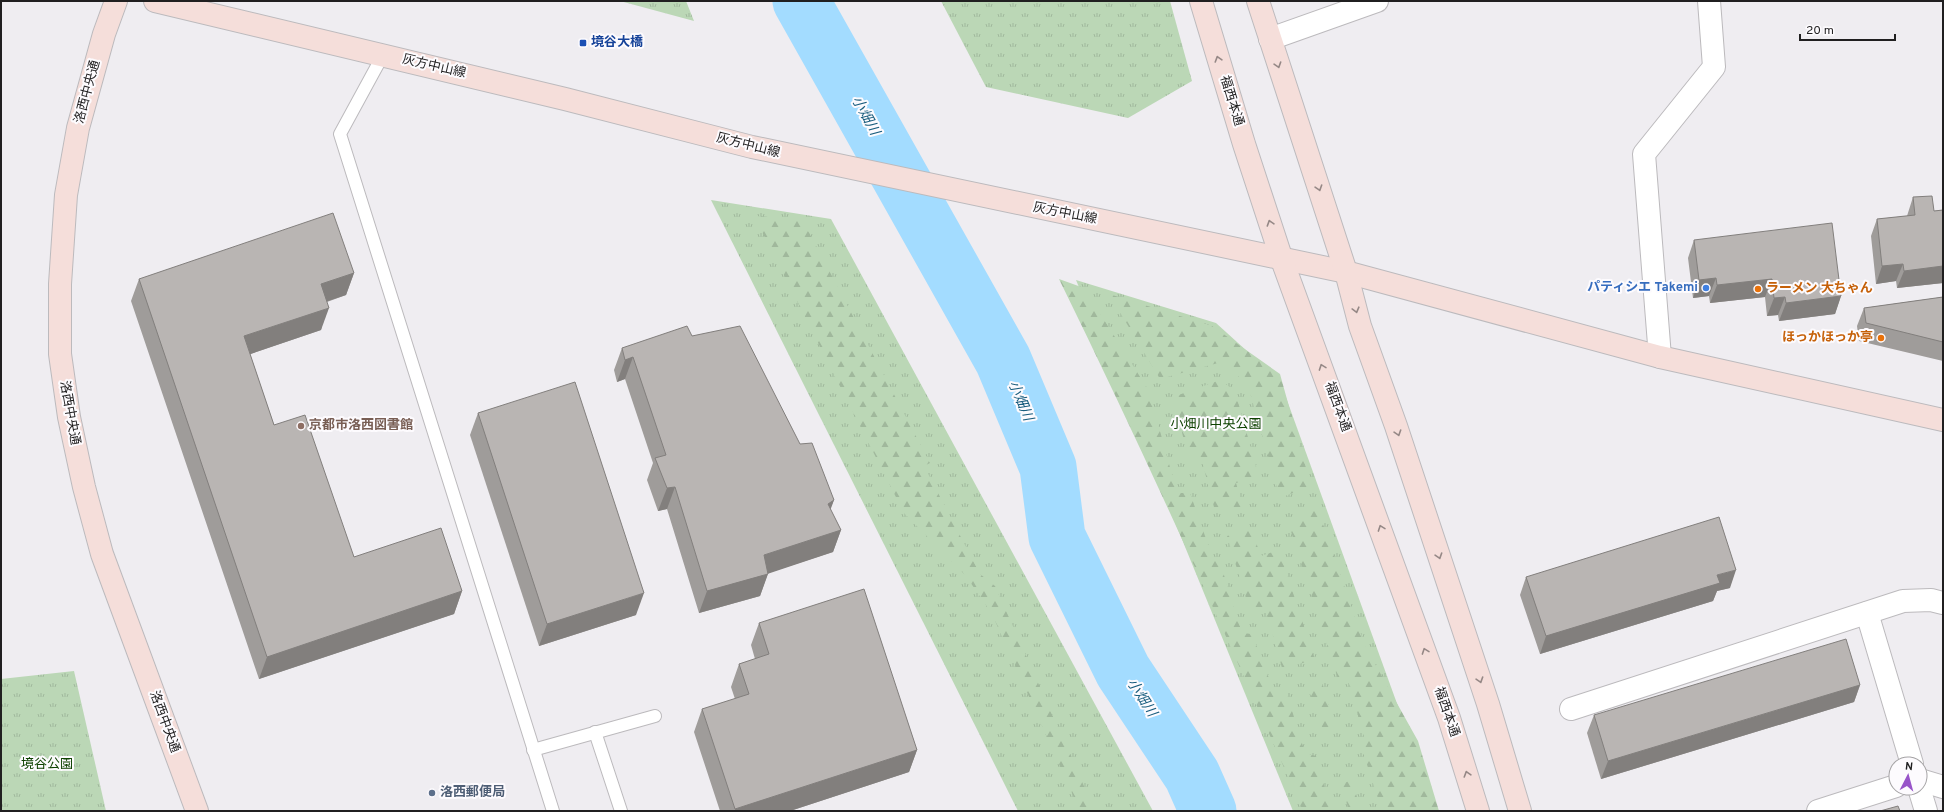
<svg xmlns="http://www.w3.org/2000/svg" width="1944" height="812" viewBox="0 0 1944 812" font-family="Overpass,'Noto Sans JP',sans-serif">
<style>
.grass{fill:url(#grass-tufts)}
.forest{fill:url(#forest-firs)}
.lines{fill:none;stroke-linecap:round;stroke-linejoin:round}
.river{stroke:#a3dcff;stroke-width:57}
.lane-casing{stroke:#bcbabd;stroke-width:14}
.street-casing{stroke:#bcbabd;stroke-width:24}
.secondary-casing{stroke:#bcbabd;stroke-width:24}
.lane{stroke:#fff;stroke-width:12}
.street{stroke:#fff;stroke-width:22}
.secondary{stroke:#f5deda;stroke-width:22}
.wall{fill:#9f9c9a}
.shaded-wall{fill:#827f7d}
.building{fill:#b9b5b3;stroke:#827f7d}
.oneway{stroke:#958886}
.transit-dot{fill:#1a4fb4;stroke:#fdfbfe;stroke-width:1.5}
.shop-dot{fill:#3f7fe0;stroke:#fdfbfe;stroke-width:1.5}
.food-dot{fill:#e8710a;stroke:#fdfbfe;stroke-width:1.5}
.education-dot{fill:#8d6e63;stroke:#fdfbfe;stroke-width:1.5}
.service-dot{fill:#5c6f8a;stroke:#fdfbfe;stroke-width:1.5}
.labels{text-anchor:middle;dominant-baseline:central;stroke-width:4;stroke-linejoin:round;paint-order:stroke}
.transit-label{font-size:13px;font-weight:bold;fill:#164399;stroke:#fdfbfe;text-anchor:start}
.street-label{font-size:13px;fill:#201f20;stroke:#fdfbfe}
.shop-label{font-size:13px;font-weight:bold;fill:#366cbe;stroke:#fdfbfe;text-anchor:end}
.food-label{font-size:13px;font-weight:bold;fill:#c56008;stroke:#fdfbfe;text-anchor:start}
.park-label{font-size:13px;fill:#0e4201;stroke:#fdfbfe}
.education-label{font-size:13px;font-weight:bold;fill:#785e54;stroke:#fdfbfe;text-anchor:start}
.service-label{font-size:13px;font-weight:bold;fill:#4e5e75;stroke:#fdfbfe;text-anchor:start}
.water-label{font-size:14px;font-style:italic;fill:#195d7e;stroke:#fdfbfe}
</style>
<defs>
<pattern id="grass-tufts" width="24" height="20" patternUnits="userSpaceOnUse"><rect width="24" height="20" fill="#bbd7b6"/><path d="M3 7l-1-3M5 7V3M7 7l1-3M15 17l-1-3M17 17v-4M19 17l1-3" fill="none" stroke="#a0b89c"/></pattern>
<pattern id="forest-firs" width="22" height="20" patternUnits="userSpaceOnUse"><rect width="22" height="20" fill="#bbd7b6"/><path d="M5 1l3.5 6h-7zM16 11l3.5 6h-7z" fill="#a0b89c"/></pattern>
</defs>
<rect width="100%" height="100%" fill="#efedf1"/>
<g class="grass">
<path d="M620,1H686L694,21Z"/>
<path d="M941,1H1170L1192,81L1128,118L986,87Z"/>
<path d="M711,200L831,219L1153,811H1018Z"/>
<path d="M1076,280L1216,323L1280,381L1436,811H1293Z"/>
<path d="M74,671L106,811H1V679Z"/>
</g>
<g class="forest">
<path d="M754,216L802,219L930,463L924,466L980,574L995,586L1095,811H1080L992,614L966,576L904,513Z"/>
<path d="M1059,279L1084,288L1149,391L1177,493H1190L1212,556L1219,559L1242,633L1252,634L1275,694L1286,691L1305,753L1316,756L1331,811H1303C1225,632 1145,454 1059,279Z"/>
<path d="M1109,294L1212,326L1280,374L1311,486L1280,498L1247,382L1218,363L1160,379Z"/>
<path d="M1220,380L1235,391L1259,477L1236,483L1244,510L1215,511L1202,461L1189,460L1173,397Z"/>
<path d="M1317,507L1365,646L1418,741L1439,811H1382L1361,746L1365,740L1348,680L1338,679L1288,522Z"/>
<path d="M1251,529L1261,556L1279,550L1315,660L1282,668L1265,607L1249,608L1227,536Z"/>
<path d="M1321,680L1336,730L1324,733L1307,685Z"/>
<path d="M1352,780L1361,811H1349L1341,784Z"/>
</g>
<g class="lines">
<path class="river" d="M801,1L1003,360L1048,467L1057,537L1123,671L1192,775L1208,811"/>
<g class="lane-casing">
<g id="lane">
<path d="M383,55L340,134L553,811"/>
<path d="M595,732L621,811"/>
<path d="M533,750L655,716"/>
</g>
</g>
<g class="street-casing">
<g id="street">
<path d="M1270,39L1377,1"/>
<path d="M1660,357L1644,154L1714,67L1709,1"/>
<path d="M1867,613L1912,764"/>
<path d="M1571,709L1903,601L1931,600L1943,603"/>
<path d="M1920,780L1943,787"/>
<path d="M1919,788L1926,811"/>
<path d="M1818,811L1896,786"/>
</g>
</g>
<g class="secondary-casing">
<g id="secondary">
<path d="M116,1L104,34L78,128L66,195L60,284V354L69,417L84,487L102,554L197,811"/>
<path d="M155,1L565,99L752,147L1346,272L1660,357L1943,420"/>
<path d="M1201,1L1244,144L1282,260L1449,718L1478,811"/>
<path d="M1258,1L1346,272L1360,326L1396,426L1488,704L1520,811"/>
</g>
</g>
<use href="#lane" class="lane"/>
<use href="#street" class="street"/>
<use href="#secondary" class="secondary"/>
</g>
<g class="wall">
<path d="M1913,197L1934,211L1943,210V283L1897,288L1896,281L1876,284L1871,236L1877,219L1907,216Z"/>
<path d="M1694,240L1841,296L1835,314L1779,321L1778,315L1767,316L1765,297L1710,303L1709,296L1693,298L1688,258Z"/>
<path d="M354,273L346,295L327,302L321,330L250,354L274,425L354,557L462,591L454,614L259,679L131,301L139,279Z"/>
<path d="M1943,297V361L1859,341L1857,326L1864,308Z"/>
<path d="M692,336L800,444L834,500L830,509L841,530L833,552L768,573L760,596L699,613L667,509L658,511L647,480L653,463L625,379L617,382L614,370L622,348Z"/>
<path d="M478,413L636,615L539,646L470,435Z"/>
<path d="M1526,577L1730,588L1717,591L1713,601L1540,654L1520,595Z"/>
<path d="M759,623L917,750L909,772L790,811H720L694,732L702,709L735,699L731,687L739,664L755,659L751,645Z"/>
<path d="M1860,685L1854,702L1601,779L1587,733L1594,715Z"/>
</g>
<g class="shaded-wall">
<path d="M1903,264L1896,281L1876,284L1882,266Z"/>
<path d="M1943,266V283L1897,288L1904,271Z"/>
<path d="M354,273L346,295L313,306L321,284Z"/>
<path d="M1716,278L1709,296L1693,298L1699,280Z"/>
<path d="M1772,279L1765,297L1710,303L1717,285Z"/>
<path d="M1841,296L1835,314L1779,321L1786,303Z"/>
<path d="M1785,297L1778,315L1767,316L1774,298Z"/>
<path d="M329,308L321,330L236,359L244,336Z"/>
<path d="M633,357L625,379L617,382L625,360Z"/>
<path d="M675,487L667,509L658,511L667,488Z"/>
<path d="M834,500L826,522L828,504Z"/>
<path d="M841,530L833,552L758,577L768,574L760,596L699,613L707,591L764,555Z"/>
<path d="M1736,570L1730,588L1717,591L1713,601L1540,654L1546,636L1717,575Z"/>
<path d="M462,591L454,614L259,679L267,657Z"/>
<path d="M644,593L636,615L539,646L547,624Z"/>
<path d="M1860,685L1854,702L1601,779L1608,761Z"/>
<path d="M917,750L909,772L790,811H735V809Z"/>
</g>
<g class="building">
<path d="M1932,196L1934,211L1943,210V266L1904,271L1903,264L1882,266L1877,219L1915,215L1913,197Z"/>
<path d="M333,213L354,273L321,284L329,308L244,336L274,425L305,415L354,557L441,528L462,591L267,657L139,279Z"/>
<path d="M1832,223L1841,296L1786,303L1785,297L1774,298L1772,279L1717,285L1716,278L1699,280L1694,240Z"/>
<path d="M1943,297V342L1866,323L1864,308Z"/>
<path d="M687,326L692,336L740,326L800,444L812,443L834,500L828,504L841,530L764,555L768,574L707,591L675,487L667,488L655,458L666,455L633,357L625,360L622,348Z"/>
<path d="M575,382L644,593L547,624L478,413Z"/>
<path d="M1719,517L1736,570L1717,575L1720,583L1546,636L1526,577Z"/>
<path d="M864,589L917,750L735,809L702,709L749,694L739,664L769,654L759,623Z"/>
<path d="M1846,639L1860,685L1608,761L1594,715Z"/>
<path d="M1898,806L1900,811H1880Z"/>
</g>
<defs><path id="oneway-chevron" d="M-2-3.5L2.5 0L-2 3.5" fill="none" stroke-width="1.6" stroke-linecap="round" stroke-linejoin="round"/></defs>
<g class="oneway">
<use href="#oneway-chevron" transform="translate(1218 59) rotate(-107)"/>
<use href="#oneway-chevron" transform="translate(1278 65) rotate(72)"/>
<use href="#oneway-chevron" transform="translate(1319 188) rotate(72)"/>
<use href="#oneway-chevron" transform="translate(1270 223) rotate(-108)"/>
<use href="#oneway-chevron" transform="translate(1356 310) rotate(75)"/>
<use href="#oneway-chevron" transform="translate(1322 367) rotate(-110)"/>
<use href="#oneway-chevron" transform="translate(1398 433) rotate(72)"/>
<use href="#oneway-chevron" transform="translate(1381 528) rotate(-110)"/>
<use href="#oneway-chevron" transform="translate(1439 556) rotate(72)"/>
<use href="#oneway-chevron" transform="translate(1425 651) rotate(-110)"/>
<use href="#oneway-chevron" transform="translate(1480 680) rotate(72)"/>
<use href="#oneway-chevron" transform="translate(1467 774) rotate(-107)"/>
</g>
<rect class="transit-dot" x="579" y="39" width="8" height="8" rx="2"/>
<circle class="shop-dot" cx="1706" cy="288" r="4"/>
<g class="food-dot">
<circle cx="1758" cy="289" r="4"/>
<circle cx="1881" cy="338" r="4"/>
</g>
<circle class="education-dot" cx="301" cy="426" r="4"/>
<circle class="service-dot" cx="432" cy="793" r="4"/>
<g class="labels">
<g class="transit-label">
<text x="591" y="43">境谷大橋</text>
</g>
<g class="street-label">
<text transform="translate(434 67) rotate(13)">灰方中山線</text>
<text transform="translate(88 92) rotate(-75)">洛西中央通</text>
<text transform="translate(1231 101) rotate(73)">福西本通</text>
<text transform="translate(748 146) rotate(14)">灰方中山線</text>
<text transform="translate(1065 214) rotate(11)">灰方中山線</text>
<text transform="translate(1337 407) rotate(70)">福西本通</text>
<text transform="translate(69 413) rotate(80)">洛西中央通</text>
<text transform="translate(1446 712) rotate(71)">福西本通</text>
<text transform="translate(164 722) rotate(70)">洛西中央通</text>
</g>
<g class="shop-label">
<text x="1698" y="288">パティシエ Takemi</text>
</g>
<g class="food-label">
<text x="1766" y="289">ラーメン 大ちゃん</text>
<text x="1873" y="338" text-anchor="end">ほっかほっか亭</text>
</g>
<g class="park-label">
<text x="1216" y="425">小畑川中央公園</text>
<text x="47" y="765">境谷公園</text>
</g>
<g class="education-label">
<text x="309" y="426">京都市洛西図書館</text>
</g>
<g class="service-label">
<text x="440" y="793">洛西郵便局</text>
</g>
<g class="water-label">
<text transform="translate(865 116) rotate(61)">小畑川</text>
<text transform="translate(1020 401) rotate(67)">小畑川</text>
<text transform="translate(1141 698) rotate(57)">小畑川</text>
</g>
</g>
<rect width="1944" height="812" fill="none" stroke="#201f20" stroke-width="4"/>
<g transform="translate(1908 776) rotate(6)"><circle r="19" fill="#fdfbfe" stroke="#a5a3a5"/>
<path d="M0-3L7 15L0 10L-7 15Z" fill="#9854c9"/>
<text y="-6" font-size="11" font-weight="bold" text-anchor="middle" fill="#201f20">N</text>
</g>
<path d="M1800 34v6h95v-6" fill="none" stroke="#201f20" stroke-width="2"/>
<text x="1806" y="34" font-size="12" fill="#201f20" stroke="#fdfbfe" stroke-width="3" paint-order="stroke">20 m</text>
</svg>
